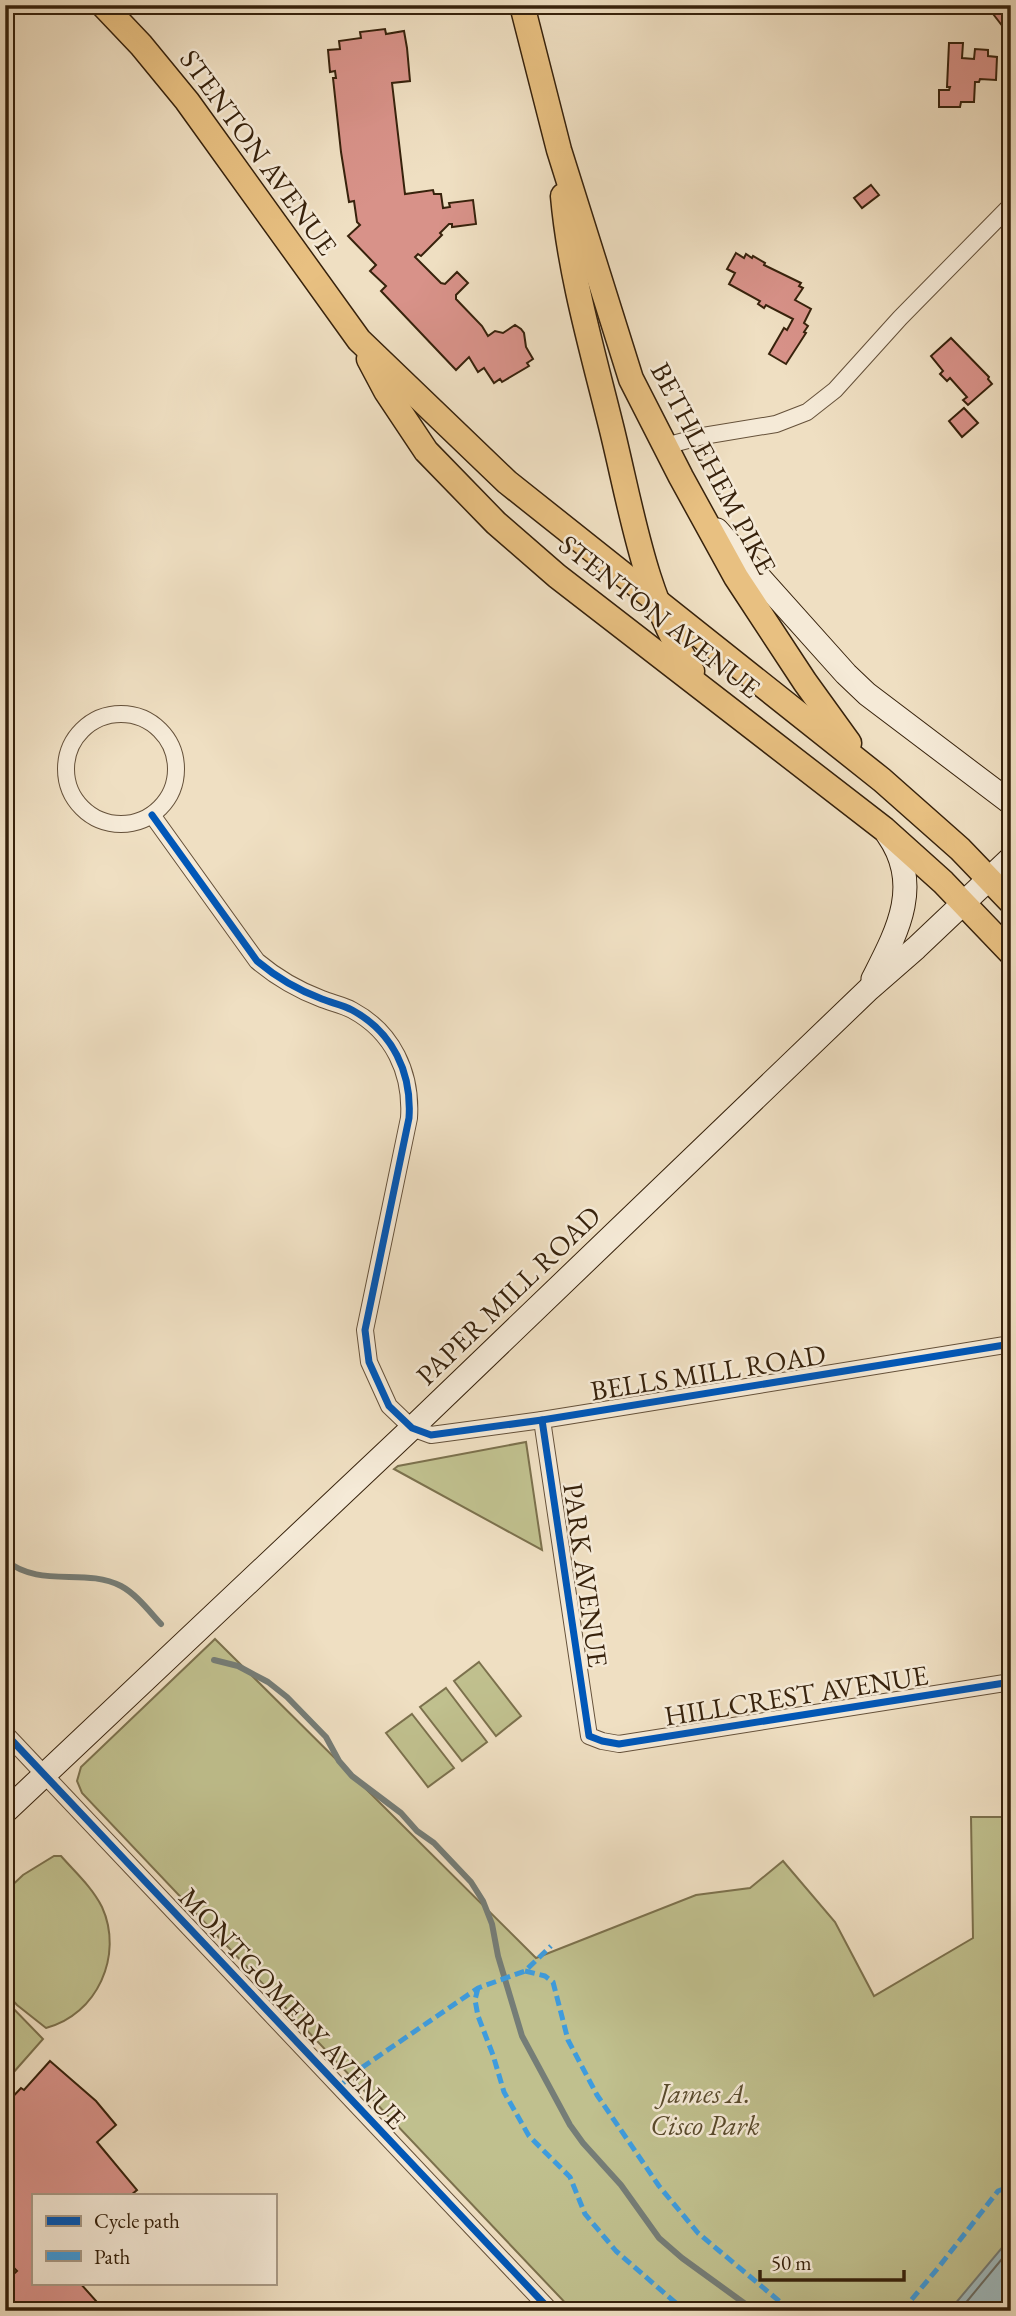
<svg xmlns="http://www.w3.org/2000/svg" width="1016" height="2316" viewBox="0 0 1016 2316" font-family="'EB Garamond',serif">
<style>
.green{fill:#c0c08e;stroke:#7c714d;stroke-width:2}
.water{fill:#9fbabe;stroke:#757d77;stroke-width:2}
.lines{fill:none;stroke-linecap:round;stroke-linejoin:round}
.shore{stroke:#6b6e65;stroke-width:2}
.stream{stroke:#757d77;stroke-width:6}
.building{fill:#d89289;stroke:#37220c;stroke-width:2}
.street-casing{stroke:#65513a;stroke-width:18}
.secondary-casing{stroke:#37220c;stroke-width:25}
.primary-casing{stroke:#37220c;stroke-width:27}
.street{stroke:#f5ead7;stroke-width:16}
.secondary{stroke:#f5ead7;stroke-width:23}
.primary{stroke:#e8c081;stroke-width:24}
.quiet{stroke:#3e9cde;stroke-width:5;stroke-dasharray:10 5;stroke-linecap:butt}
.cycleway-casing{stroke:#f5ead7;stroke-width:11}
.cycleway{stroke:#0057b8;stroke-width:7}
.labels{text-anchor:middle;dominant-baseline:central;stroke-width:5;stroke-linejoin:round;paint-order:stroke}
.street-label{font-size:28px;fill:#37220c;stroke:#f5ead7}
.park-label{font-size:28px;font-style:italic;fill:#594a2c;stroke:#f5ead7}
</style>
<rect width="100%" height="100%" fill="#efdfc2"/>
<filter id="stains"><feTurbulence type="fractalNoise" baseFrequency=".00286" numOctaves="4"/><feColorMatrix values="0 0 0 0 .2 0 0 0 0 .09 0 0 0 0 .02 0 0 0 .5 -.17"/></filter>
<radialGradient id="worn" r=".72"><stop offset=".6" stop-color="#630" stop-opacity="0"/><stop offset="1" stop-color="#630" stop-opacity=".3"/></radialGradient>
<g class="green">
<path d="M526,1442L542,1550L394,1469L398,1466Z"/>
<path d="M215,1639L536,1958L696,1895L750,1888L783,1861L835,1922L874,1996L973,1938L971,1817H1011V2311H573L82,1793L77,1781L81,1767Z"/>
<path d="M479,1662L521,1716L496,1736L454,1681Z"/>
<path d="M446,1688L487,1742L462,1761L420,1707Z"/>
<path d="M412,1714L454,1768L428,1787L386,1733Z"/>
<path d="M54,1856H61C75,1872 92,1887 102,1907C124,1955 97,2015 46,2028L17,2005L5,1992V1892L23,1875Z"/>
<path d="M5,2000L43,2039L5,2082Z"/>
</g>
<path class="water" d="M1011,2237V2311H949Z"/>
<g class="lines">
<path class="shore" d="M959,2311L1011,2248"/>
<g class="stream">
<path d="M5,1560C41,1589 84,1567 121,1586C136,1594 149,1611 161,1624"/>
<path d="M214,1660L238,1666L268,1682L287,1697L326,1737L339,1761L352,1776L401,1813L417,1831L434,1843L471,1882L483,1901L492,1924L498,1956L522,2036L570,2125L583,2143L621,2185L659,2238L682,2258L755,2311"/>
</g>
</g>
<g class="building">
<path d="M996,5H1011V30L1007,32L990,10Z"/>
<path d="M385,29L386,34L404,31L407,48L410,81L392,83L405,194L433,190L434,194H441L443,208L450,207L449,203L473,200L476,224L452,227V224H449L440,233L442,235L421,256L418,254L415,257L441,283L445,284L457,272L468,283L456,295V299L482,326L488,336L495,331L503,333L515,325L521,329L524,333L526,347L533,359L527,363L529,366L502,382L500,379L494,383L484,368L478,372L469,357L456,370L381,291L386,286L370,271L376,265L348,236L360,225L357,222L354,201L349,202L341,152L333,78H336L335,71L330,72L328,50L340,49L339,41L361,38L360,32Z"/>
<path d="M949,43H963L962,58L974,59L975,49L988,50V56L997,57L996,80L980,79L979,82H975L974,102H961L960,107H939V90H949L950,87H947Z"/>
<path d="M871,185L879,195L862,208L854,198Z"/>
<path d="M736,253L744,258L746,254L752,258L753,256L765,263L764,265L801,283L799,286L803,288L795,300L811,309L804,323L808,326L804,332L806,333L786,364L769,354L784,328L787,330L793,319L766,305L764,308L758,304L760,301L729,284L735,273L727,269Z"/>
<path d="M951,338L989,377L988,379L992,384L968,405L963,400L967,397L950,378L947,381L940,374L943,371L931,356Z"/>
<path d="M964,408L978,423L962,437L949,421Z"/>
<path d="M50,2061L96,2101L116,2125L97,2142L137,2190L131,2195H33V2283H80L105,2311H16L5,2298V2282L17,2271L5,2259V2105L21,2088L24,2090Z"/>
</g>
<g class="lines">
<g class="street-casing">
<g id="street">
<path d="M665,446L703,436L776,424L807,412L835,390L900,318L1011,205"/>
<circle cx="121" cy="769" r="55"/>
<path d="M152,815L257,961C276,977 298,990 322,999C332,1003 343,1005 352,1010C393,1032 412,1073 409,1118L365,1330L369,1362L389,1406L412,1428L431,1435L542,1420L1011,1344"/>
<path d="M542,1420L589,1736L602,1741L619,1744L1011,1682"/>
<path d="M5,1733L551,2311"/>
</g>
</g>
<g class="secondary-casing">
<g id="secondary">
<path d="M717,530L846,674L867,694L1011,803"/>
<path d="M873,979C897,932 923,885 888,835"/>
<path d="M5,1812L412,1428L869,989L916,948L1011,858"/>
</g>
</g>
<g class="primary-casing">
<g id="primary">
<path d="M103,5L141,45L187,101L359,340L507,482L882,780L960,849L1011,902"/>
<path d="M522,5L559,150L631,379L681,477L736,577L805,682L849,743"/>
<path d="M563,196C570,275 593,353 612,430C632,512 645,600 692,671"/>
<path d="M369,359L386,391L426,451L496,523L557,576L884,829L943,882L1011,953"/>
</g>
</g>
<use href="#street" class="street"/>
<use href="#secondary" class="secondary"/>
<use href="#primary" class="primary"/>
<g class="quiet">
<path d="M525,1971L545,1976L553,1982L568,2040L597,2095L659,2186L698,2233L791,2311"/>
<path d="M478,1988L475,2000L478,2016L493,2055L504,2092L529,2136L570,2177L585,2214L616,2251L685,2311"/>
<path d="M339,2087L354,2073L478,1988L525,1971L551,1946"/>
<path d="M902,2311L938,2268L998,2191L1011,2186"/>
</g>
<g class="cycleway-casing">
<g id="cycleway">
<path d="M152,815L257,961C276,977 298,990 322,999C332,1003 343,1005 352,1010C393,1032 412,1073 409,1118L365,1330L369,1362L389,1406L412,1428L431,1435L542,1420L1011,1344"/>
<path d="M542,1420L589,1736L602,1741L619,1744L1011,1682"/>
<path d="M5,1733L551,2311"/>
</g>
</g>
<use href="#cycleway" class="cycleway"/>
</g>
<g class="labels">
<g class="street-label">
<text transform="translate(259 152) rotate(54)">STENTON AVENUE</text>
<text transform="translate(714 468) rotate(62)">BETHLEHEM PIKE</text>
<text transform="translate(660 616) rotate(38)">STENTON AVENUE</text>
<text transform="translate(508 1295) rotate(-44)">PAPER MILL ROAD</text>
<text transform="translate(708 1372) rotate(-9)">BELLS MILL ROAD</text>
<text transform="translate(586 1575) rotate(82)">PARK AVENUE</text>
<text transform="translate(796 1695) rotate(-9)">HILLCREST AVENUE</text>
<text transform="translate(293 2008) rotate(47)">MONTGOMERY AVENUE</text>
</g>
<g class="park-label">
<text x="705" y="2093">James A.<tspan x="705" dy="32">Cisco Park</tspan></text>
</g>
</g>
<rect width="1016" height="2316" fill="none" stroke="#efdfc2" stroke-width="28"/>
<rect x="7" y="7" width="1002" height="2302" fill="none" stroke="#37220c" stroke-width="3.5"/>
<rect x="14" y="14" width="988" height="2288" fill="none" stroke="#37220c" stroke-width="2"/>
<rect x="32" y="2194" width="245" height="91" fill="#f5ead7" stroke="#a99a86" stroke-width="2"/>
<rect x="46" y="2216" width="35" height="10" fill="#0057b8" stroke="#a99a86" stroke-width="2"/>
<text x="94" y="2228" font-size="21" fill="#37220c">Cycle path</text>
<rect x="46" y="2251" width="35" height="10" fill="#3e9cde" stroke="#a99a86" stroke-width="2"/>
<text x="94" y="2264" font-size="21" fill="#37220c">Path</text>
<path d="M760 2270v10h144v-10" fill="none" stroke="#37220c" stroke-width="3.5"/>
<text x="771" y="2270" font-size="21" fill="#37220c" stroke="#f5ead7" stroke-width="5" paint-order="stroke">50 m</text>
<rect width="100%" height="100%" filter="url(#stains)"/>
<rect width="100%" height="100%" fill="url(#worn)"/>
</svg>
